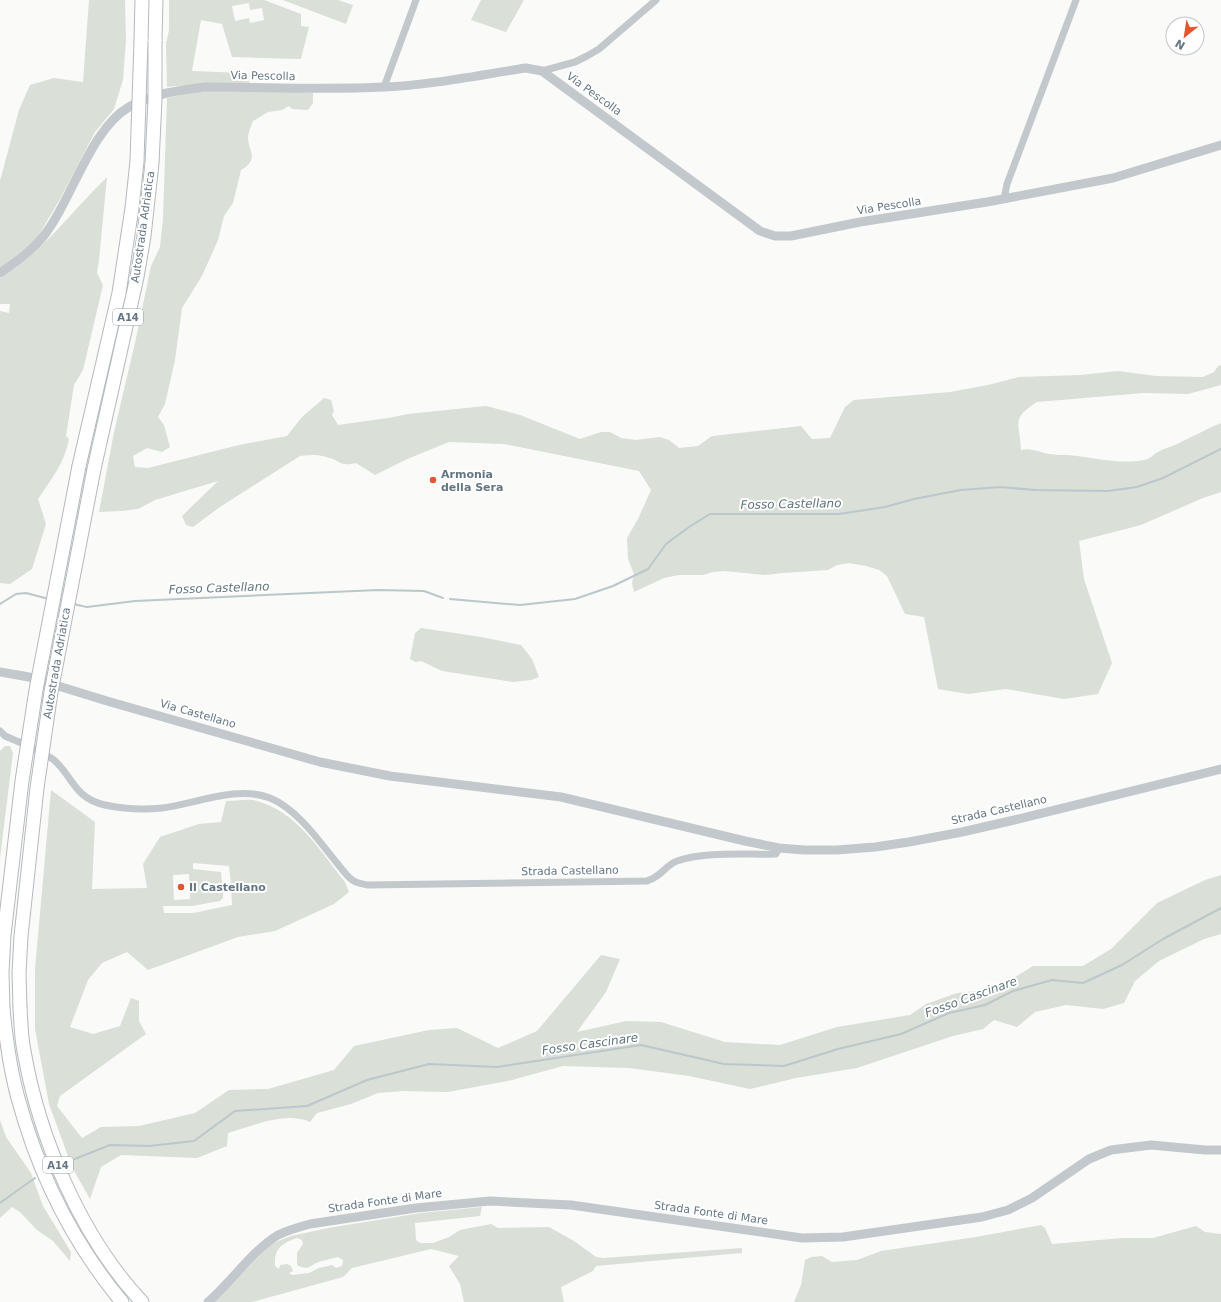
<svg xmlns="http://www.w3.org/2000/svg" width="1221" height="1302" viewBox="0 0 1221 1302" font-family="'DejaVu Sans',sans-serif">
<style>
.green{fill:#dadfd7;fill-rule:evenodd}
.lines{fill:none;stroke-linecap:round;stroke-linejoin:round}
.stream{stroke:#bbc7cb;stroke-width:2}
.motorway-casing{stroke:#b4b9bd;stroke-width:15}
.minor{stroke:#c3c8cc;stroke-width:7}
.tertiary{stroke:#c3c8cc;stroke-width:9}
.motorway{stroke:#fff;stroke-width:13}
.motorway-bridge-casing{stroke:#b4b9bd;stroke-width:15;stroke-linecap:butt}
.motorway-bridge{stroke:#fff;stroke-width:13}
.poi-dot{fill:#e4572e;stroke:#fff;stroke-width:1.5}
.labels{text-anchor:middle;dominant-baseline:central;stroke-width:4;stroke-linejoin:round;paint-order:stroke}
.shield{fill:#fff;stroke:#939fa8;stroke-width:1}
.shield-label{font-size:10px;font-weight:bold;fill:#657683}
.street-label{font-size:11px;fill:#657683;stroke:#fff}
.poi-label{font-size:11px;font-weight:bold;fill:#657683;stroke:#fff;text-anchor:start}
.water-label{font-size:12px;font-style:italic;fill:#60757c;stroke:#fff}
</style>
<rect width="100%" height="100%" fill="#fafaf8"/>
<g class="green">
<path d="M89,0H125L126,40L123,80L114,109L95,132L60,199L37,238L9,262L0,268V181L19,110L30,85L54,78L83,82Z"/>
<path d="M169,0H264L301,14V26L309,27L301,59L232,57L222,24L201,20L192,71L243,73L250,83H205L167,87L166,44L169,30ZM249,3L250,10L262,8L264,20L250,23L249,18L235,21L232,6Z"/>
<path d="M283,0H338L353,5L346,24Z"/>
<path d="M481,0H524L506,32L471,20Z"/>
<path d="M267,91L313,93V103L308,110L292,109L289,106L282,110L268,112L253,121C251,126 249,131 248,136C247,151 261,158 241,170L233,203L224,216L218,240L202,276L182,308L175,360L165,404L158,417L164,425L170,447L162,452L147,448L133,456L135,467L148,468L239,445L287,436L302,417L324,398L331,400L334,411L332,415L338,425L388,418L408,414L486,406L520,415L580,439L601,432H610L621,438L636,440L660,437L669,440L679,448L698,446L712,436L801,426L812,439L830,438L845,407L854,400L950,392L988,385L1019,377L1080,375L1118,371L1156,376L1203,377L1214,372L1218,366L1221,365V385L1188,394L1143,393L1037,402C1010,419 1020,424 1021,450C1032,447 1040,453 1050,454C1056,455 1062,455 1068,455C1093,457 1119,465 1144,460C1150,459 1155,453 1160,451C1165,448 1171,447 1177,444C1192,437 1206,429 1221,423V492L1203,498L1141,525L1079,541L1084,579L1112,663L1098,694L1064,699L1006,689L968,694L938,689L924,617L905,614L887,576L879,570L866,566L849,563L837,565L828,570L783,573L765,575L725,571L713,572L703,575H679L664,578L634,592L632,583L634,574L628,559L627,538L638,519L651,490L639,471L504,444L449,442L405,460L375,475L356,463C338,467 341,460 326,457C317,454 309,455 300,456L220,507L193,527L186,525L182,516L218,481L155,500L138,509L122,511L99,512L114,432L135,343L151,266L160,247L163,219L167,98L194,92Z"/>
<path d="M107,177L99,260L97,273L103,285L83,370L74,385L66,436L69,439C65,462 51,480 38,499L46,524L32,569L10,584L0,583V311L9,313L10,304H0V278C42,253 72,211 107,177Z"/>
<path d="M421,628L481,637L521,645L532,659L539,677L531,680L513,682L442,671L421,661L415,662L410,659L415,633Z"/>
<path d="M5,746H10L13,753L0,858V751Z"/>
<path d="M51,790L95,822L92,889L147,888L143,864L160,837L199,824L221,822L226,801C234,801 245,799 253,800C296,809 320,851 345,882L349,892L334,904L275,931L238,937L148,970L127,952L102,963L88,980L70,1027L93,1034L120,1026L131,998L139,1001V1021L146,1034L60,1096L57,1106L82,1138L101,1127L139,1126L195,1113L229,1090L268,1089L334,1070L354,1046L429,1030L457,1028L498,1048L537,1031L601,955L620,959L606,992L577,1032L626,1021L661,1022L725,1042L780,1045L837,1027L910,1015L926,1004L957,993L996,989L1033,966H1083L1111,949L1157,903L1205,880L1221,875V934L1204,939L1159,961L1135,981L1124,1003L1103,1009L1066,1005L1035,1012L1017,1027L994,1020L983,1029L953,1036L857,1068L796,1078L750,1089L689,1076L629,1068L563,1066L512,1080L448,1092L403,1091L378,1093L351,1104L317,1113L310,1122C285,1111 253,1126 228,1133L227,1146L197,1158L121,1155L101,1167L90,1199L72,1167L49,1104L35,1029V969ZM193,863L229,866L231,883L222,884L221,872L193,869ZM189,874L190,899L174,900L173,875ZM223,888H231L232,905L193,913H164L163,906H192L220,901L223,898Z"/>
<path d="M0,1120L6,1137L31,1173L43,1206L71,1252L70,1261L53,1241L37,1230L20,1212L12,1207L0,1218Z"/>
<path d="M482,1207L480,1216L415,1223L416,1240L420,1243H433L449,1237L460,1230L491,1224L498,1228L549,1227L574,1241L596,1257L603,1258L742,1248V1253L596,1266L593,1271L561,1287L564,1302H464L460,1284L449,1266L459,1256L431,1249L352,1268L343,1277L252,1302H213L271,1244L291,1236L328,1228L421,1213ZM297,1238L302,1240L303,1244L297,1253V1265L301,1267L307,1268L318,1262L338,1257L343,1260L342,1266L336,1268L332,1265L319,1268L309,1273L292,1275L289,1273L293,1271L291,1266L287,1264L280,1265L279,1269L275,1266C274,1248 281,1244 297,1238Z"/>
<path d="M1041,1225L1045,1228L1052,1244L1123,1238H1153L1196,1226L1205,1232L1221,1234V1302H794L801,1285L805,1260L811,1257L822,1256L832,1262L857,1260L881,1251L976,1237Z"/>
</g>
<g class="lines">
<g class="stream">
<path d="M450,599L520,605L575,599L613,586L648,569L666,544L689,527L710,514H839L885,507L914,499L961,490L1000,487L1035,490L1108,491L1137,487L1163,478L1221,449"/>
<path d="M0,604L16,594L26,593L49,599"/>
<path d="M73,604L87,607L135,601L378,590L424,591L443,598"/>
<path d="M67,1162L110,1145L149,1146L194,1141L235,1111L307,1106L367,1080L429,1064L497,1067L641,1045L724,1064L784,1066L838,1049L901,1034L949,1013L985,1005L1013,991L1052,980L1083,983L1122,965L1163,939L1221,908"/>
<path d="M0,1203L35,1178"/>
</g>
<g class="motorway-casing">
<g id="motorway">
<path d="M141,41L142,0"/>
<path d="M155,41L156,0"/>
<path d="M79,466L119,293L132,208L137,161"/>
<path d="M94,469L137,277L144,236L152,163"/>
<path d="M20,1008C21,1022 21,1037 24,1051C39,1138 81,1237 142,1302"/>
<path d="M3,1009C6,1039 10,1069 18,1098C38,1172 73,1243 122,1302"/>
</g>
</g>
<g class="minor">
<path d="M542,71L575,62L587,56L599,49L656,0"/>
<path d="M384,87L416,0"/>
<path d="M1006,199L1005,194L1007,184L1076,0"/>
<path d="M0,731L5,736C19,742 43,751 54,760C74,778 74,798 105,805C124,809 142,810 162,808C195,804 237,785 270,798C297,809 319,841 337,863C341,868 346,875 351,879C355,883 362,884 368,885L647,881C649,880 653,879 655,877C663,873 668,864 677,861C704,851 747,855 776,854L779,848"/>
</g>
<g class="tertiary">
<path d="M0,273C15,263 30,252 42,238C71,203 90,129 129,107C152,94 179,90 205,87C265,87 325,90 384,87C432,85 479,75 526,68L542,71L760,231L775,236H791L860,222L987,202L1113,178L1221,145"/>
<path d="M0,672L29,677L107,701L320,762L390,776L561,797L745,841L779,848L804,850H837L875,847L909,842L962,832L1010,821L1221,769"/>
<path d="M208,1302C231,1282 253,1250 278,1235C288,1230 299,1227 310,1224L416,1208L490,1201L571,1205L802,1238L843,1237L982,1217L1008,1210L1032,1198L1089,1159L1111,1150L1151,1145L1205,1150H1221"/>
</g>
<use href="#motorway" class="motorway"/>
<g class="motorway-bridge-casing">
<g id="motorway-bridge">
<path d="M137,161L141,41"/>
<path d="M152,163L155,100V41"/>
<path d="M20,1008L19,973L21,936L37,788L51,692L94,469"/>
<path d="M3,1009L2,972L4,935L22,781L36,690L79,466"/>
</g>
</g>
<use href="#motorway-bridge" class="motorway-bridge"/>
</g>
<g class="poi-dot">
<circle cx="433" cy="480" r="4"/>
<circle cx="181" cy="887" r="4"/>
</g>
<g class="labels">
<g class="shield">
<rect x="113" y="309" width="30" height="16" rx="3"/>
<rect x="43" y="1157" width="30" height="16" rx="3"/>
</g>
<g class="shield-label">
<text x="128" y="317">A14</text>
<text x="58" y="1165">A14</text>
</g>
<g class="street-label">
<text transform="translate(263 76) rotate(1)">Via Pescolla</text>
<text transform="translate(594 94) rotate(36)">Via Pescolla</text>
<text transform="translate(889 206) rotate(-9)">Via Pescolla</text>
<text transform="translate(143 227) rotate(-82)">Autostrada Adriatica</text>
<text transform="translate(57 663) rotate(-80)">Autostrada Adriatica</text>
<text transform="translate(198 714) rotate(16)">Via Castellano</text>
<text transform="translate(999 810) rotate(-13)">Strada Castellano</text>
<text transform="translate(570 871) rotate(-1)">Strada Castellano</text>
<text transform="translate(385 1201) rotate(-8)">Strada Fonte di Mare</text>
<text transform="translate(711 1213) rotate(8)">Strada Fonte di Mare</text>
</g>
<g class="poi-label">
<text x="441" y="474">Armonia<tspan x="441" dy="13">della Sera</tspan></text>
<text x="189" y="887">Il Castellano</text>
</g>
<g class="water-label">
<text transform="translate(791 504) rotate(-1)">Fosso Castellano</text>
<text transform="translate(219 588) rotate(-2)">Fosso Castellano</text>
<text transform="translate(971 997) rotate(-20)">Fosso Cascinare</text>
<text transform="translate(590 1044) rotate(-8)">Fosso Cascinare</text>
</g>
</g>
<g transform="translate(1185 36) rotate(210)"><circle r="19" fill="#ffffff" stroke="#c1c8cd"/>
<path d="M0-3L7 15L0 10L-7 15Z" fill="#e4572e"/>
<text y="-6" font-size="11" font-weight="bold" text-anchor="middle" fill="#657683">N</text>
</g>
</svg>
